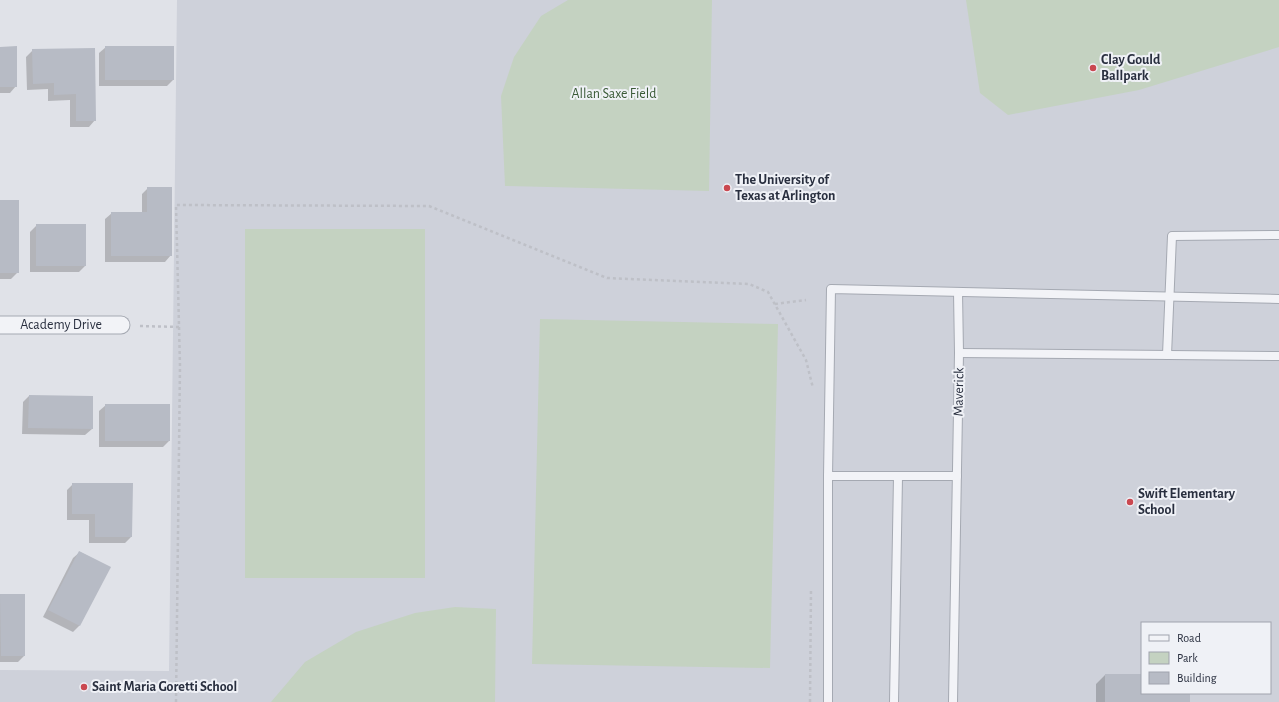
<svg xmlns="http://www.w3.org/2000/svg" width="1279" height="702" viewBox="0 0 1279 702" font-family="'Alegreya Sans',sans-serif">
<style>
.built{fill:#ced1da;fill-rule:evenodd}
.green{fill:#c4d2c1}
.shadow{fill:#0003}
.building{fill:#b7bbc5}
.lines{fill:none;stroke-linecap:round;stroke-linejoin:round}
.lane-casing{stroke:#a5a9b2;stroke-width:10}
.street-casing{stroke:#a5a9b2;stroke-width:19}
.path{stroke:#bec0c7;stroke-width:2.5;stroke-dasharray:3 3;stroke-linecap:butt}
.lane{stroke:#f2f3f7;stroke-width:8}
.street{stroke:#f2f3f7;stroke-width:17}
.poi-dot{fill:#ca4850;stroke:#eff1f6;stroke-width:1.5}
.labels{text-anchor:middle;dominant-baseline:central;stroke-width:4;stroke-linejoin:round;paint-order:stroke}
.poi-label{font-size:14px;font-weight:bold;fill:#292f3f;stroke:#eff1f6;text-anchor:start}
.park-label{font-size:14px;fill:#3a5a37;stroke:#eff1f6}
.street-label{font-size:14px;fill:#292f3f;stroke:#eff1f6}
</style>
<rect width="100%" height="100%" fill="#e0e2e8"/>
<path class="built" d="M177,0H1279V702H0V670L169,671ZM1142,623H1270V693H1142Z"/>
<g class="green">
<path d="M568,0H712L709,191L505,186L501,96L514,57L541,16Z"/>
<path d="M966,0H1279V47L1139,90L1008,115L980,93Z"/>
<rect x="245" y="229" width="180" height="349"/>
<path d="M540,319L778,324L770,668L532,664Z"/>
<path d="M455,607L496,609L495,702H271L305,662L356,632L415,613Z"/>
</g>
<g class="shadow">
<path d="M106,47L173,80L167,86H99V53Z"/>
<path d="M0,48L16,86L10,93H0Z"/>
<path d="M94,49L95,120L89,127H70V100L48,101V89L27,90L26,57L33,50Z"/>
<path d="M148,188L171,255L165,262H105V219L112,213H142V194Z"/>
<path d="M0,201L18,272L11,279H0Z"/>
<path d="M37,225L85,266L79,272H30V232Z"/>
<path d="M29,396L92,429L85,435L22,434L23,402Z"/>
<path d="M106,405L169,441L163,447H99V411Z"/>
<path d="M73,484L131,537L125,543H89V520H67V490Z"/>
<path d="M80,552L109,567L79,626L73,632L43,617L73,558Z"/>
<path d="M0,595H24V656L18,662H0Z"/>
<path d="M1105,675H1142V693H1189V702H1096V684Z"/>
</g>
<g class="building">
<path d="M17,46V87H0V47Z"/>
<rect x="105" y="46" width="69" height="34"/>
<path d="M95,48L96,121H76V94L54,95V83L33,84L32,49Z"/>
<path d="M147,187H172V256H111V212H147Z"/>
<rect x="0" y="200" width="19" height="73"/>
<rect x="36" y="224" width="50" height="42"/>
<path d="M29,395L93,396V429L28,428Z"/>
<rect x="105" y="404" width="65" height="37"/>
<path d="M72,483H133L132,537H95V514H72Z"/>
<path d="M79,551L111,567L80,626L48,610Z"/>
<path d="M0,594H25V656H1Z"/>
<path d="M1105,674H1142V693H1190V702H1105Z"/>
</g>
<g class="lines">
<g class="lane-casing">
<g id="lane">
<path d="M959,353L1279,356"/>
<path d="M1167,355L1172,236L1279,235"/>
<path d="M828,476H957"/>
<path d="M828,702V476L831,289L1279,299"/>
<path d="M894,702L898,477"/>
<path d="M953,702L959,353L958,292"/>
</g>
</g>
<g class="street-casing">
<g id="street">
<path id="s1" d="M0,325H121"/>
</g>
</g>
<g class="path">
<path d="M775,304L806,300"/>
<path d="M140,326L179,327"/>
<path d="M176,702L180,366L176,205L429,206L607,278L749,284L768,292L806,360L813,388"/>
<path d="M810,702L811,589"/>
</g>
<use href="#lane" class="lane"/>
<use href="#street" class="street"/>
</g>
<g class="poi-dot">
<circle cx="1093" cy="68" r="4"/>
<circle cx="727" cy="188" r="4"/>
<circle cx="1130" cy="502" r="4"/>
<circle cx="84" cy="687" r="4"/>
</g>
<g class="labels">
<g class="poi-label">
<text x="1101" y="60">Clay Gould<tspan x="1101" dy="16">Ballpark</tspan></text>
<text x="735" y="180">The University of<tspan x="735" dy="16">Texas at Arlington</tspan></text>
<text x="1138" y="494">Swift Elementary<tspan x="1138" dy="16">School</tspan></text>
<text x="92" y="687">Saint Maria Goretti School</text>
</g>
<g class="park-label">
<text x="614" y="94">Allan Saxe Field</text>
</g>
<g class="street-label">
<text stroke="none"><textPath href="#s1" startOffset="61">Academy Drive</textPath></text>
<text transform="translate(959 392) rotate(-89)">Maverick</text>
</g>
</g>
<rect x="1141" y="622" width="130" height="72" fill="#eff1f6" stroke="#a0a3ad"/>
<rect x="1149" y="635" width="20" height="6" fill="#f2f3f7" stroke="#a0a3ad"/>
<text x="1177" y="642" font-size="12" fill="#292f3f">Road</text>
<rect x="1149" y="652" width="20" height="12" fill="#c4d2c1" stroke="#a0a3ad"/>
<text x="1177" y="662" font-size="12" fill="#292f3f">Park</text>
<rect x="1149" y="672" width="20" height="12" fill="#b7bbc5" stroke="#a0a3ad"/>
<text x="1177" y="682" font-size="12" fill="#292f3f">Building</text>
</svg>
